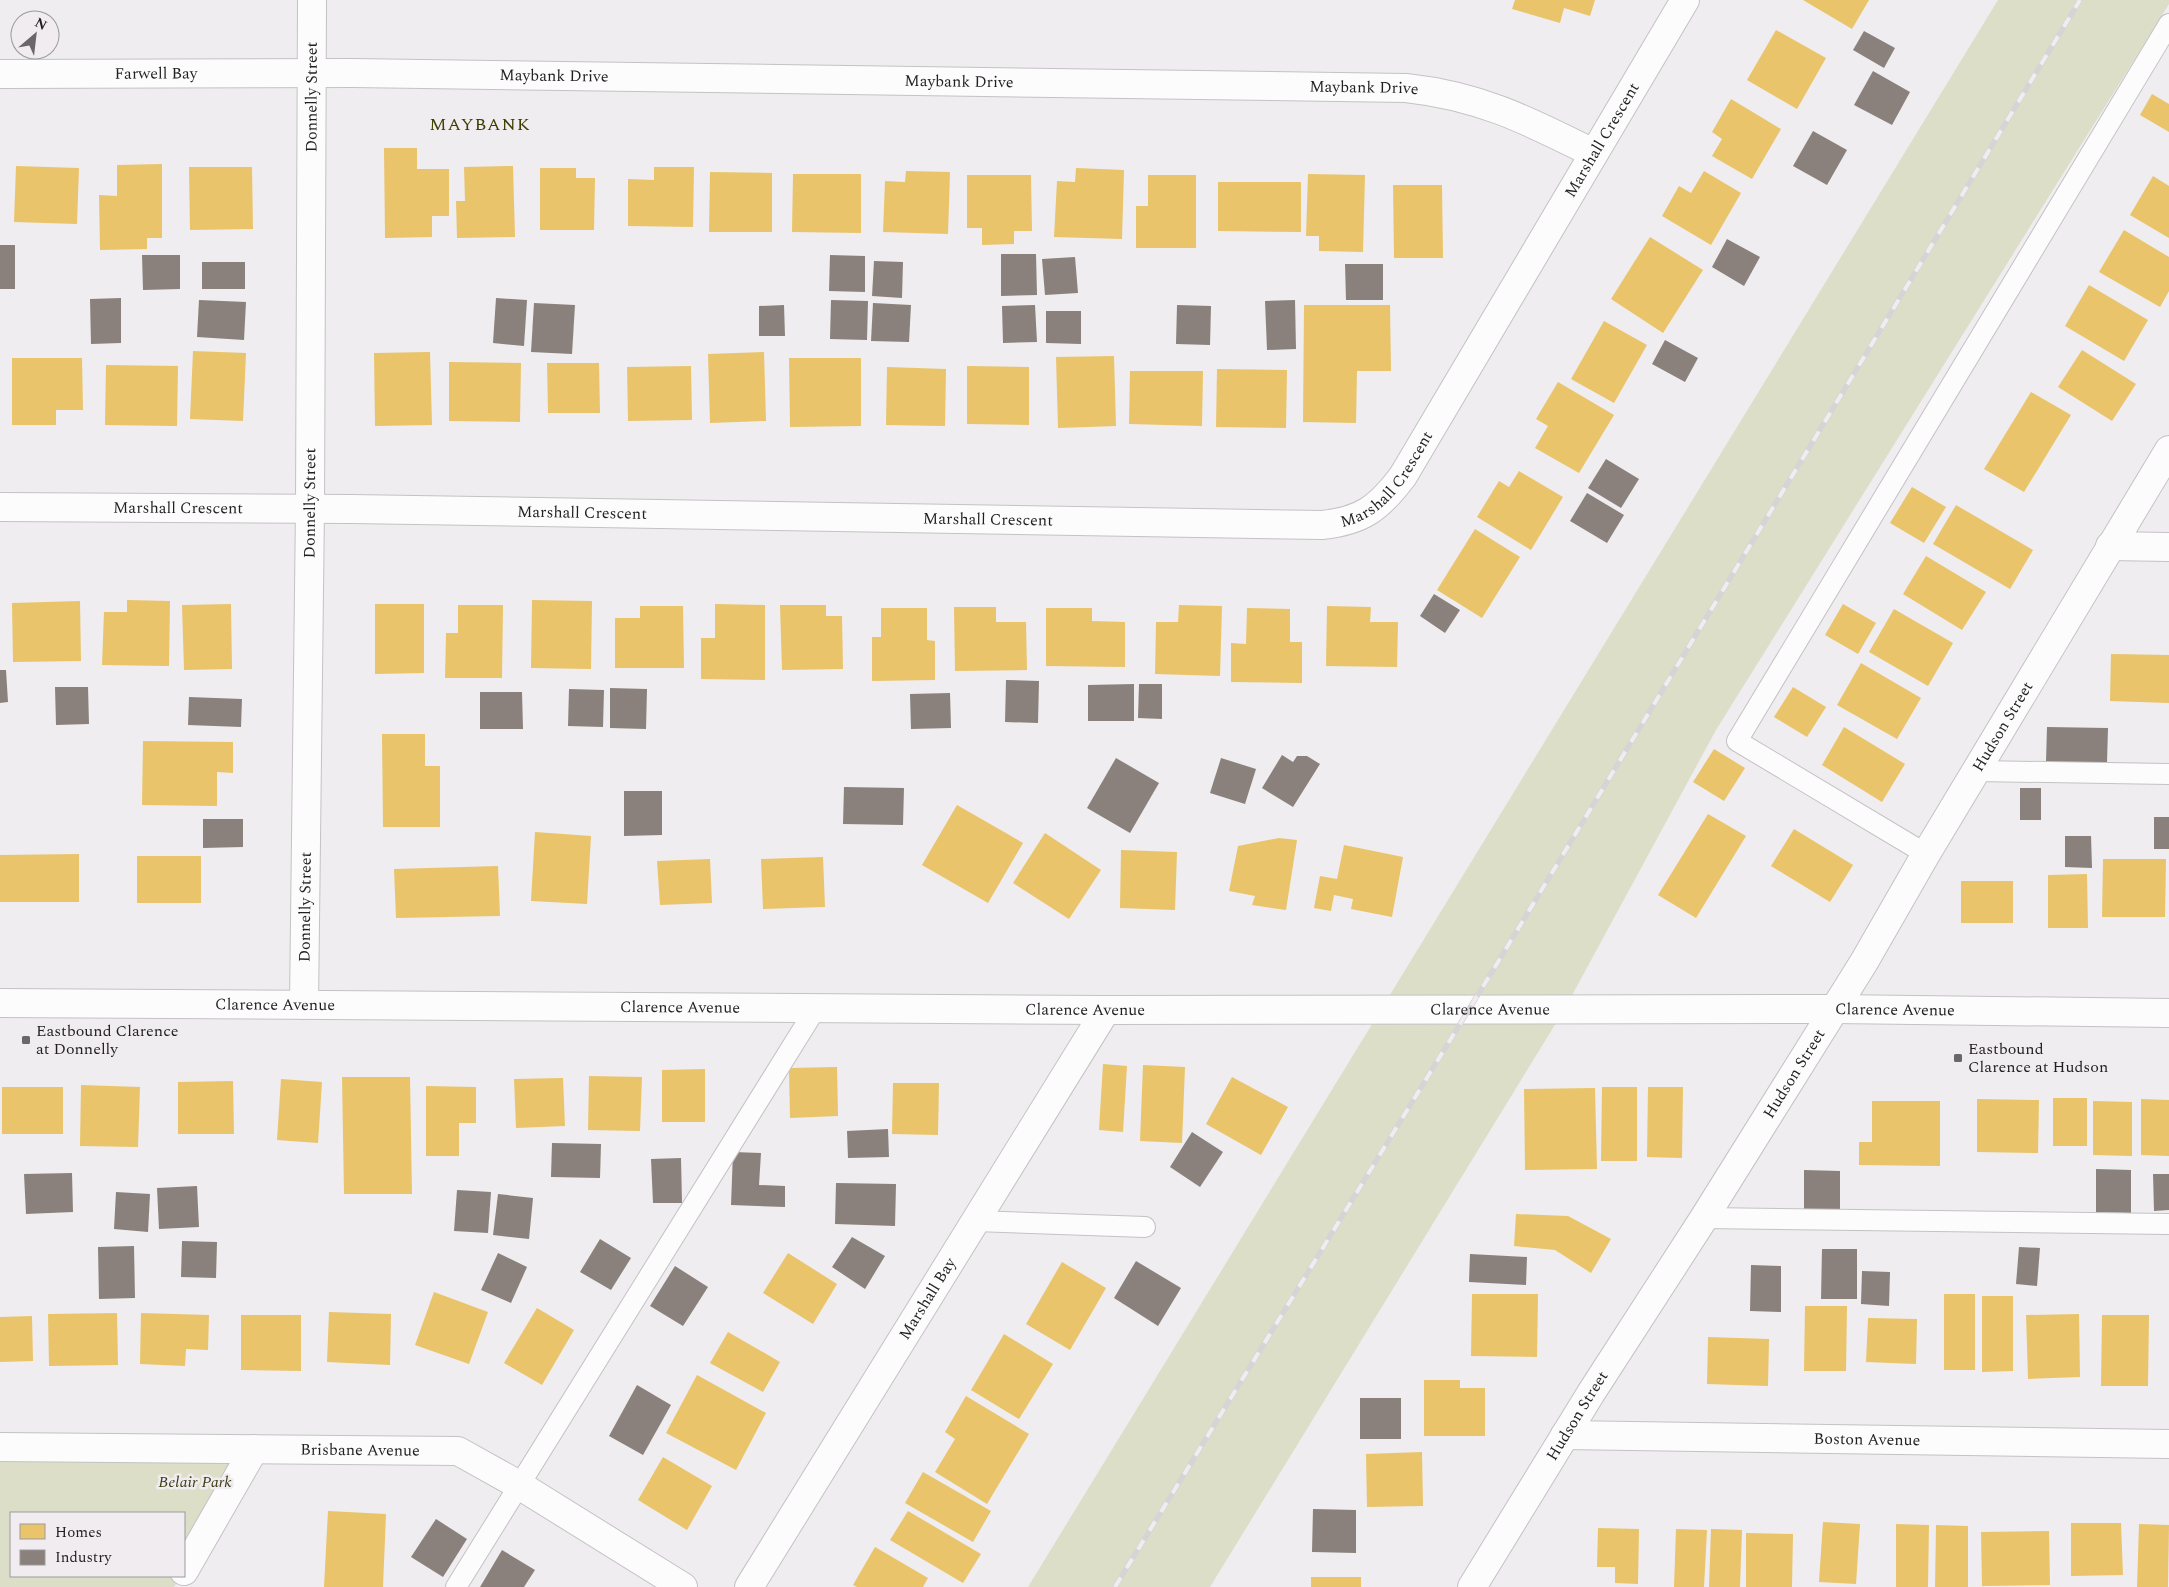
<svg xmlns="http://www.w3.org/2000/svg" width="2169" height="1587" viewBox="0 0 2169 1587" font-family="Spectral,serif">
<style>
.green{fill:#dcdec8}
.homes{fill:#e9c46a}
.industry{fill:#8a817c}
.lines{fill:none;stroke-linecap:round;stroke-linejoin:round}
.service-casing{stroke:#c4c2c4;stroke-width:22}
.minor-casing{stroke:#c4c2c4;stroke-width:30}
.tertiary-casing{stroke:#c4c2c4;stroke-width:30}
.service{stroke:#fdfcfd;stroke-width:20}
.minor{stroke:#fdfcfd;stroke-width:28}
.tertiary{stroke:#fdfcfd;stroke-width:28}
.rail-casing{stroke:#d6d5d6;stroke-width:5.5}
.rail{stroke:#f0ecf0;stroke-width:4;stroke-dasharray:11;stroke-linecap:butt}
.poi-dot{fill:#696769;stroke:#f0ecf0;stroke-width:2}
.labels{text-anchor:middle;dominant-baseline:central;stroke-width:5;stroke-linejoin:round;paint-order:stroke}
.street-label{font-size:16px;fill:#211f21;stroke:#f0ecf0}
.poi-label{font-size:16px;fill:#211f21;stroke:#f0ecf0;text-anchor:start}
.park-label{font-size:16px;font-style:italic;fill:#3b3e13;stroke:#f0ecf0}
.neighbourhood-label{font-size:18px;letter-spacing:1px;fill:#3c3f00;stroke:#f0ecf0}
</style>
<rect width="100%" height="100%" fill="#efedef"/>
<g class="green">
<path d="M1998,0H2169V4L1716,730L1564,1010L1210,1587H1028Z"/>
<path d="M0,1447L254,1449L184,1571V1513H11V1576H181L174,1587H0Z"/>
</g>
<g class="homes">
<path d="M1515,0H1595L1590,16L1564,8L1560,23L1512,9Z"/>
<path d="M1803,0H1869L1852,29Z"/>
<path d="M1776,30L1826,58L1797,109L1747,80Z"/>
<path d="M2152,94L2169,104V132L2140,115Z"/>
<path d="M1731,99L1781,129L1752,179L1712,156L1722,139L1712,132Z"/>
<path d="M384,148H417V169H449V216H432V237L385,238Z"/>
<path d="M162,164V238H147V249L100,250L99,195L117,196V165Z"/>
<path d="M16,166L79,168L77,224L14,222Z"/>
<path d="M513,166L515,237L457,238L456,201H465L464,167Z"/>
<path d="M189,167H252L253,229L190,230Z"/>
<path d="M654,167H694L693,227L628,226V179L654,180Z"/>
<path d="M540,168H576V178H595L594,230H540Z"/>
<path d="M1076,168L1124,170L1122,239L1054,237L1057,181L1075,182Z"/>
<path d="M906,171L950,172L948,234L883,232L885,181L905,182Z"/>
<path d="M1704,171L1741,193L1711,245L1662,216L1679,186L1691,193Z"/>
<path d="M710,172L772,173V232H709Z"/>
<path d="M793,174H861V233L792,232Z"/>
<path d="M1308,174L1365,175L1363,252L1319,251V236H1306Z"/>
<path d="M967,175H1031L1032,231H1014V244L982,245V228H967Z"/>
<path d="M1148,175H1196V248H1136V206H1148Z"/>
<path d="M2153,176L2169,186V238L2130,215Z"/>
<path d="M1218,182H1301V232L1218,231Z"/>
<path d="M1393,185H1442L1443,258H1394Z"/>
<path d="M2124,230L2169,257V291L2160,307L2099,272Z"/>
<path d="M1650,237L1703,270L1663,333L1611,299Z"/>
<path d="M2089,285L2148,320L2124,361L2065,326Z"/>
<path d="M1304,305H1390L1391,371H1357L1356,423L1303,422Z"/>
<path d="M1604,321L1647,345L1614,403L1571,379Z"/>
<path d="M2082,350L2136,384L2112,421L2058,387Z"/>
<path d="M193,351L246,353L243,421L190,419Z"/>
<path d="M430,352L432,425L375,426L374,353Z"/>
<path d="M764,352L766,421L710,423L708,354Z"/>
<path d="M1114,356L1116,426L1058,428L1056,357Z"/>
<path d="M12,358H82L83,410H56V425H12Z"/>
<path d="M789,358H861V426L790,427Z"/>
<path d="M449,362L521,363L520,422L449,421Z"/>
<path d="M547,363H599L600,413H548Z"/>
<path d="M106,365L178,366L177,426L105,425Z"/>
<path d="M691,366L692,420L628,421L627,367Z"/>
<path d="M967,366L1029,367V425L967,424Z"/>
<path d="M887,367L946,369L945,426L886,425Z"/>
<path d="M1217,369L1287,370L1286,428L1216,427Z"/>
<path d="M1130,371H1203L1202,426L1129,424Z"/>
<path d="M1558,382L1614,415L1579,473L1535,448L1548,426L1536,419Z"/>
<path d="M2031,392L2071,415L2024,492L1984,469Z"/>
<path d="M1519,471L1563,497L1531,550L1477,517L1499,481L1509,487Z"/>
<path d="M1912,487L1946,507L1924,543L1890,523Z"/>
<path d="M1956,505L2033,550L2010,589L1933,544Z"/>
<path d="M1475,529L1520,557L1482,618L1437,590Z"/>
<path d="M1926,556L1986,592L1962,630L1903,594Z"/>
<path d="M127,600L170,601L169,666L102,665L104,612H127Z"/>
<path d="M532,600L592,601L591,669L531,668Z"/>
<path d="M80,601L81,661L13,662L12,603Z"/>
<path d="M231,604L232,669L184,670L182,605Z"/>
<path d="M375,604H424V673L375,674Z"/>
<path d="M715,604L765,605V680L701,679V638H715Z"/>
<path d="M1843,604L1876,623L1858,654L1825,635Z"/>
<path d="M458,605H503L502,678H445L446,633H458Z"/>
<path d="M780,605H826V616H842L843,669L782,670Z"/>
<path d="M1179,605L1222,606L1220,676L1155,674L1156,622H1178Z"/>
<path d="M640,606H683L684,668H615V618H640Z"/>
<path d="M1327,606L1371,607L1370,622H1398L1397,667L1326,666Z"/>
<path d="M954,607H996V622H1026L1027,670L955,671Z"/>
<path d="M881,608H927V640L935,641V680L872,681V637H881Z"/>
<path d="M1046,608H1092V621L1125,622V667L1046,666Z"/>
<path d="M1247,608L1290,609V642H1302V683L1231,682V643L1246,644Z"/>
<path d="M1894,609L1953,643L1928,686L1869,652Z"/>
<path d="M2111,654L2169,655V703L2110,701Z"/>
<path d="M1861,663L1921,698L1897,739L1837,705Z"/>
<path d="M1793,687L1826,707L1807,737L1774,717Z"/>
<path d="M1844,727L1905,764L1882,802L1822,765Z"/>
<path d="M382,734H425V766H440V827H383Z"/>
<path d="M143,741L233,742V773L217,772V806L142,805Z"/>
<path d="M1714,749L1745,768L1724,801L1693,782Z"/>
<path d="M957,805L1023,843L988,903L922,865Z"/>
<path d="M1708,814L1746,836L1696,918L1658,895Z"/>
<path d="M1794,829L1853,865L1830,902L1771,866Z"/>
<path d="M535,832L591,836L587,904L531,901Z"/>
<path d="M1045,833L1101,870L1069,919L1013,883Z"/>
<path d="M1279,838L1297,840L1286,910L1252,905L1255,896L1229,891L1238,846Z"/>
<path d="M1344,845L1403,857L1392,917L1351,909L1353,899L1334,895L1331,911L1314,908L1320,876L1337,879Z"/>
<path d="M1121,850L1177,852L1175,910L1120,908Z"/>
<path d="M79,854V902H0V855Z"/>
<rect x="137" y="856" width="64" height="47"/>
<path d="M823,857L825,907L763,909L761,859Z"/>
<path d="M710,859L712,903L660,905L657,861Z"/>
<path d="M2103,859H2166L2165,917H2102Z"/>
<path d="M498,866L500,916L396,918L394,869Z"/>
<path d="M2087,874L2088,928H2048V875Z"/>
<rect x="1961" y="881" width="52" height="42"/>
<path d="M1103,1064L1127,1066L1123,1132L1099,1130Z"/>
<path d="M1143,1065L1185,1067L1182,1143L1140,1141Z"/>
<path d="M837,1067L838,1116L790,1118L789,1068Z"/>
<path d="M705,1069V1122H662V1070Z"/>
<path d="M589,1076L642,1077L640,1131L588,1130Z"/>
<path d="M342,1077H410L412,1194H344Z"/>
<path d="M1232,1077L1288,1107L1261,1155L1206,1124Z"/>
<path d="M563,1078L565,1126L516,1128L514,1079Z"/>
<path d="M281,1079L322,1082L318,1143L277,1140Z"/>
<path d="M233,1081L234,1134H178V1082Z"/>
<path d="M893,1083H939L938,1135L892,1134Z"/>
<path d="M81,1085L140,1087L138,1147L80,1146Z"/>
<path d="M426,1086L476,1087V1123H459V1156H426Z"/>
<rect x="2" y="1087" width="61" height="47"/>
<path d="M1602,1087H1637V1161H1601Z"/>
<path d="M1648,1087H1683L1682,1158L1647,1157Z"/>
<path d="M1595,1088L1597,1169L1525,1170L1524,1089Z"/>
<rect x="2053" y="1098" width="34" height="48"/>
<path d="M1977,1099L2039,1100L2038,1153L1977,1152Z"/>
<path d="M2141,1099L2169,1100V1156L2141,1155Z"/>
<path d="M1872,1101H1940V1166L1859,1165V1142H1872Z"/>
<path d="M2093,1101L2132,1102V1156L2093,1155Z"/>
<path d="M1516,1214L1568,1216L1611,1239L1591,1273L1555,1250L1514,1246Z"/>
<path d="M788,1253L837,1284L813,1324L763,1293Z"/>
<path d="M1062,1262L1106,1288L1070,1350L1026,1324Z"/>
<path d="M434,1292L488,1312L469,1364L415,1345Z"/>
<path d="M1472,1294H1538L1537,1357L1471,1356Z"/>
<rect x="1944" y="1294" width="31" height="76"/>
<path d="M1982,1296H2013V1371L1982,1372Z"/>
<path d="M1805,1306H1847L1846,1371H1804Z"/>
<path d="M537,1308L574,1330L542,1385L504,1363Z"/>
<path d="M329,1312L391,1314L390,1365L327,1362Z"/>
<path d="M117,1313L118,1365L49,1366L48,1314Z"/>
<path d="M141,1313L209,1315L208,1350L186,1349L185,1366L140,1364Z"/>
<path d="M2079,1314L2080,1377L2028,1379L2026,1315Z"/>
<path d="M241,1315H301V1371L241,1370Z"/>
<path d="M2102,1315H2149L2148,1386H2101Z"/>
<path d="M32,1316L33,1361L0,1362V1317Z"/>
<path d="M1868,1318L1917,1319L1916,1364L1866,1362Z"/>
<path d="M728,1332L780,1362L763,1392L710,1363Z"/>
<path d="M1004,1334L1053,1364L1019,1419L971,1390Z"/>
<path d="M1708,1337L1769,1339L1768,1386L1707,1384Z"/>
<path d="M697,1375L766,1413L736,1470L666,1433Z"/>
<path d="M1424,1380H1460V1388H1485V1436H1424Z"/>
<path d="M966,1396L1029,1434L987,1504L935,1472L955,1439L945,1432Z"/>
<path d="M1422,1452L1423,1506L1367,1507L1366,1454Z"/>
<path d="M663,1457L712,1486L687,1530L638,1500Z"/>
<path d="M923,1472L991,1511L973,1542L905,1503Z"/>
<path d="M328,1511L386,1514L383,1587H324Z"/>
<path d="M908,1511L981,1554L963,1583L890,1540Z"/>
<path d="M1823,1522L1860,1524L1856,1584L1819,1582Z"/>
<path d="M2071,1523H2121L2123,1575L2071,1576Z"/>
<path d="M1896,1524L1929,1525L1928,1587H1896Z"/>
<path d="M2139,1524L2169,1525L2168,1587H2137Z"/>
<path d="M1936,1525L1968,1526V1587H1935Z"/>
<path d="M1598,1528L1639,1529L1638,1584L1615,1583V1567H1597Z"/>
<path d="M1676,1529L1707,1530L1704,1587H1674Z"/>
<path d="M1711,1529L1742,1530L1740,1587H1709Z"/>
<path d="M2049,1531L2050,1585L1982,1586L1981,1532Z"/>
<path d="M1746,1533L1793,1534L1792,1587H1746Z"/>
<path d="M875,1547L928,1578L923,1587H857L853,1585Z"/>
<rect x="1311" y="1577" width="50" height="10"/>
</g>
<g class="industry">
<path d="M1864,31L1895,48L1884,68L1853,50Z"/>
<path d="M1873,71L1910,92L1892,125L1854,105Z"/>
<path d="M1813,131L1847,150L1827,185L1793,166Z"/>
<path d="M1727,239L1760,257L1744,286L1712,267Z"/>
<rect x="0" y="245" width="15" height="44"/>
<path d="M1001,254H1036L1037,295L1001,296Z"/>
<path d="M142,255H180V289L143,290Z"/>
<path d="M830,255L865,256V292L829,291Z"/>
<path d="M1075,257L1078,293L1045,295L1042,259Z"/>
<path d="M874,261L903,262L902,298L872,296Z"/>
<rect x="202" y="262" width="43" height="27"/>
<path d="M1345,264H1383V300H1346Z"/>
<path d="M121,298V343L91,344L90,299Z"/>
<path d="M496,298L527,300L524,346L493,343Z"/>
<path d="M199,300L246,302L244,340L197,337Z"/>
<path d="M831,300L868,301L867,340L830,339Z"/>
<path d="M1295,300L1296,349L1267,350L1265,301Z"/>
<path d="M534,303L575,305L572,354L531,352Z"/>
<path d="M873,303L911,305L909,342L871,341Z"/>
<path d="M784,305L785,336H759V306Z"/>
<path d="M1035,305L1037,342L1003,343L1002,306Z"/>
<path d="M1177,305L1211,306L1210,345L1176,344Z"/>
<path d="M1046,311H1081V344L1046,343Z"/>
<path d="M1665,340L1698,358L1685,382L1652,364Z"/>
<path d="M1606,459L1639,479L1621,508L1588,488Z"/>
<path d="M1587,493L1624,515L1607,543L1570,521Z"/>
<path d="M1434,594L1460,610L1445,633L1420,616Z"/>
<path d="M0,670H6L8,702L0,703Z"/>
<path d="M1006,680L1039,681L1038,723L1005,722Z"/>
<path d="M1134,684V721H1088V685Z"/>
<path d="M1139,684H1162V719L1138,718Z"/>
<path d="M55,687H88L89,724L56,725Z"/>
<path d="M610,688L647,689L646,729L610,728Z"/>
<path d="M569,689L604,690L603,727L568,726Z"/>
<path d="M480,692H522L523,729H480Z"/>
<path d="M950,693L951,728L911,729L910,694Z"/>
<path d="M189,697L242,699L241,727L188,725Z"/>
<path d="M2047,727L2108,728L2107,763L2046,762Z"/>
<path d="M1282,755L1293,762L1297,756H1307L1320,764L1293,807L1262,788Z"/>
<path d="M1116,758L1159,783L1130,833L1087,808Z"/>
<path d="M1221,758L1256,769L1245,804L1210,793Z"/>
<path d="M844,787L904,788L903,825L843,824Z"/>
<rect x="2020" y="788" width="21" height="32"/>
<path d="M624,791H662V835L624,836Z"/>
<rect x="2154" y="817" width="15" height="32"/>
<path d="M203,819H243V847L203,848Z"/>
<path d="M2065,836H2091L2092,868L2065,867Z"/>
<path d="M888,1129L889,1157L848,1158L847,1131Z"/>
<path d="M1192,1132L1223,1152L1200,1187L1170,1167Z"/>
<path d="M552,1143L601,1144L600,1178L551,1177Z"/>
<path d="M733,1152L761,1153L759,1185L785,1186V1207L731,1205Z"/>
<path d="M681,1158L682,1203H653L651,1159Z"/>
<path d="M2096,1169L2131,1170V1213L2096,1212Z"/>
<path d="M1804,1170L1840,1171V1214H1804Z"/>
<path d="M72,1173L73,1212L26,1214L24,1174Z"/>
<path d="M2153,1174H2169V1210L2154,1211Z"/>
<path d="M836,1183L896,1184L895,1226L835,1224Z"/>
<path d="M197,1186L199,1227L159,1229L157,1188Z"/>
<path d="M457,1190L491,1192L488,1233L454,1231Z"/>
<path d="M116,1192L150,1194L148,1232L114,1229Z"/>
<path d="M498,1194L533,1198L529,1239L493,1235Z"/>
<path d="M852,1237L885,1256L865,1289L832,1267Z"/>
<path d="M600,1239L631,1258L611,1290L580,1272Z"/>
<path d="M182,1241L217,1242L216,1278L181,1277Z"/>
<path d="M134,1246L135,1298L99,1299L98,1247Z"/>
<path d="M2019,1247L2040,1248L2037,1286L2016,1284Z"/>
<path d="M1822,1249H1857V1299H1821Z"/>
<path d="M498,1253L527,1267L511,1303L481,1290Z"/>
<path d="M1470,1254L1527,1257L1526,1285L1469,1282Z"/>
<path d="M1136,1261L1181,1288L1158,1326L1114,1298Z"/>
<path d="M1751,1265L1781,1266V1312L1750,1311Z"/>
<path d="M675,1266L708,1287L683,1326L650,1306Z"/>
<path d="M1862,1271L1890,1272L1889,1306L1861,1304Z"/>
<path d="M637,1385L671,1405L643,1455L609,1436Z"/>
<rect x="1360" y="1398" width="41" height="41"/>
<path d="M1313,1509L1356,1510V1553L1312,1552Z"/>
<path d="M436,1519L467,1539L443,1577L411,1557Z"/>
<path d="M502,1550L535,1570L524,1587H480Z"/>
</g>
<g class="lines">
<g class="service-casing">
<g id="service">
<path d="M1976,771L2169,774"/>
<path d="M1926,854L1737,741L2169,24"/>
<path d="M1704,1218L2169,1224"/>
<path d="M975,1221L1145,1227"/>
<path d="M456,1587L816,1008"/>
</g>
</g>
<g class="minor-casing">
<g id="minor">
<path id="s1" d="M0,74L353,73L1406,88C1480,96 1527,120 1593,153"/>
<path id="s2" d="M0,507L351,509L1322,525C1362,521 1379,508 1403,476L1685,0"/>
<path d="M2110,546L2169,547"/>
<path id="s3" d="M304,1005L310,508L312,0"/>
<path id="s4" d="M1565,1435L2169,1444"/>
<path id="s5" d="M0,1447L458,1451L519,1485L683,1587"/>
<path d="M184,1571L254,1449"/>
<path id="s6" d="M749,1587L1106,1010"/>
<path id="s7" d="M1472,1587L1591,1393L1704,1218L1864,962L1926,854L2169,450"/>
</g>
</g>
<g class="tertiary-casing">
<g id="tertiary">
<path id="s8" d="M0,1003L1106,1010L1834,1009L2169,1013"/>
</g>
</g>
<use href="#service" class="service"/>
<use href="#minor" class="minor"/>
<use href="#tertiary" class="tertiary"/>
<g class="rail-casing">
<path id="rail" d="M1115,1587L1501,957L2080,0"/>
</g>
<use href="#rail" class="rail"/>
</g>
<g class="poi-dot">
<rect x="21" y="1035" width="10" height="10" rx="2.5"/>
<rect x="1953" y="1053" width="10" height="10" rx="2.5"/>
</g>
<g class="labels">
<g class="street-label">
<text stroke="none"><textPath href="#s1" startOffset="156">Farwell Bay</textPath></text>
<text stroke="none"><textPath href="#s1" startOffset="554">Maybank Drive</textPath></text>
<text stroke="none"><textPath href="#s1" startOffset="959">Maybank Drive</textPath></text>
<text stroke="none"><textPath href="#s1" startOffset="1364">Maybank Drive</textPath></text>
<text stroke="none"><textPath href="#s3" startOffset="908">Donnelly Street</textPath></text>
<text stroke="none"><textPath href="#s2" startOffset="1811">Marshall Crescent</textPath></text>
<text stroke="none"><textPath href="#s2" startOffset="1406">Marshall Crescent</textPath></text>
<text stroke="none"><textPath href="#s3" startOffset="502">Donnelly Street</textPath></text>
<text stroke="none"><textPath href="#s2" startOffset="178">Marshall Crescent</textPath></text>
<text stroke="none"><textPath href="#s2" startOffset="582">Marshall Crescent</textPath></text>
<text stroke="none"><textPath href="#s2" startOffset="988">Marshall Crescent</textPath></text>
<text stroke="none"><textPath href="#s7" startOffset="1011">Hudson Street</textPath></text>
<text stroke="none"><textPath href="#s3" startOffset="98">Donnelly Street</textPath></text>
<text stroke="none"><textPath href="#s8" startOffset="275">Clarence Avenue</textPath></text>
<text stroke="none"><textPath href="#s8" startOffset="680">Clarence Avenue</textPath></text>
<text stroke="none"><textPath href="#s8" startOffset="1895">Clarence Avenue</textPath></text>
<text stroke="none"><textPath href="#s8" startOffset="1085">Clarence Avenue</textPath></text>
<text stroke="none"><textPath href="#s8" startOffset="1490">Clarence Avenue</textPath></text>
<text stroke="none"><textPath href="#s7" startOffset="606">Hudson Street</textPath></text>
<text stroke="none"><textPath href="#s6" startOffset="339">Marshall Bay</textPath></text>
<text stroke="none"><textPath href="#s7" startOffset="201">Hudson Street</textPath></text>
<text stroke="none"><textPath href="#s4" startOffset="302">Boston Avenue</textPath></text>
<text stroke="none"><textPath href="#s5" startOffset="360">Brisbane Avenue</textPath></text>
</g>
<g class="poi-label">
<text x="36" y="1031">Eastbound Clarence<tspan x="36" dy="18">at Donnelly</tspan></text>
<text x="1968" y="1049">Eastbound<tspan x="1968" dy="18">Clarence at Hudson</tspan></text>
</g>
<g class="park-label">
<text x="195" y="1482">Belair Park</text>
</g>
<g class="neighbourhood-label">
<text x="480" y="124">MAYBANK</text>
</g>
</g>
<rect x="10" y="1512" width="175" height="65" fill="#f0ecf0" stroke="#9d9a9d"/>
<rect x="20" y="1524" width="25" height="15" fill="#e9c46a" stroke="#9d9a9d"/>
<text x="55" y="1537" font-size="15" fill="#211f21">Homes</text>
<rect x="20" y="1550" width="25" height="15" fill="#8a817c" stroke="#9d9a9d"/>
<text x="55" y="1562" font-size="15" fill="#211f21">Industry</text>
<g transform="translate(35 35) rotate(28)"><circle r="24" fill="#f0ecf0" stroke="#9d9a9d"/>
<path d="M0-4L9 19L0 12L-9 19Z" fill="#696769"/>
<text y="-8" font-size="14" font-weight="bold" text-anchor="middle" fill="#211f21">N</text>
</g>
</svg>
